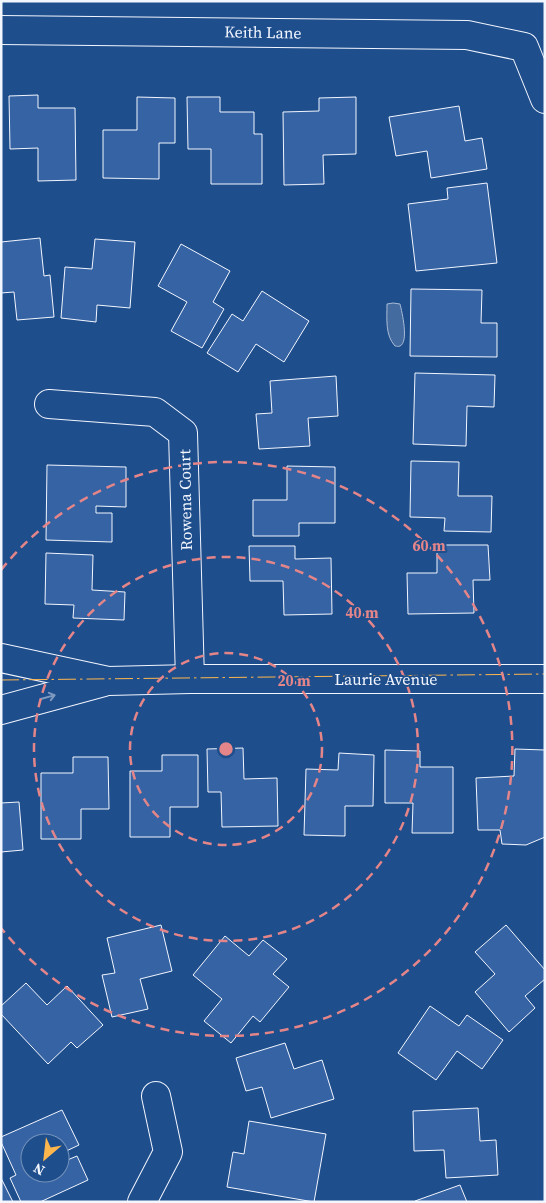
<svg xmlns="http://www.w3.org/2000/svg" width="546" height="1203" viewBox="0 0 546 1203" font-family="'Source Serif 4',serif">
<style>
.water{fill:#446ba0;stroke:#a8bbd7}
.building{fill:#3563a3;stroke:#f2f6ff}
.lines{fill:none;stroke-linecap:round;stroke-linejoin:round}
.minor-casing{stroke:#f2f6ff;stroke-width:30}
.minor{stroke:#1f4e8c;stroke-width:28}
.power{stroke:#ffb74d;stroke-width:1;stroke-dasharray:18 4 2.5 4;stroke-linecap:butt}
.oneway{stroke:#7e9ac0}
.ring{fill:none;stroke:#e38589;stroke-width:2.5;stroke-dasharray:9 6}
.labels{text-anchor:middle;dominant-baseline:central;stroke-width:4;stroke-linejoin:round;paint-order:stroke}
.street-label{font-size:16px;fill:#f2f6ff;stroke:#1f4e8c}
.centre{fill:#e38589;stroke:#1f4e8c;stroke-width:2.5}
.ring-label{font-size:15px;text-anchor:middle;font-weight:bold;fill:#e38589;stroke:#1f4e8c;stroke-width:4;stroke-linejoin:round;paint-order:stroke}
</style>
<rect width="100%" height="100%" fill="#1f4e8c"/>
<path class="water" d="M393,303L400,304C402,312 409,342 400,346C398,347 397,346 395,346C385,335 387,319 387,304Z"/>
<g class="building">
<path d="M38,95V108H75L76,180L38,181V148L10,149L9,96Z"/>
<path d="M137,97L175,98V143H159V179L103,178V130H137Z"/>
<path d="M187,97H220V112H254V134H262V184H211V149H188Z"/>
<path d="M356,97V154L323,155L324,184L284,185L283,112L319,111V98Z"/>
<path d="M459,106L465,141L482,138L487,169L431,178L427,151L396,156L389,117Z"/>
<path d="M487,183L497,263L416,271L408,204L448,199L447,188Z"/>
<path d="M40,238L44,276L50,275L54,317L17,320L14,292L1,293V242Z"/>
<path d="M95,239L135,242L130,308L97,305L96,322L61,318L65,267L92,269Z"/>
<path d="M181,244L230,271L213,302L224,309L202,348L171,331L187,302L158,286Z"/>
<path d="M411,289L482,290L481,323H497V357L410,356Z"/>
<path d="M262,291L309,321L284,362L256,344L238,372L207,353L232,314L243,321Z"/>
<path d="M415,373L495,375L494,407L467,406L466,446L413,444Z"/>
<path d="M336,376L338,416L308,418L310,446L259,449L256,414L272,413L270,381Z"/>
<path d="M411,461L459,462L458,496H492L491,532L444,531L445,518L410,517Z"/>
<path d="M47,465L126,467V507L96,506V513H112V542L46,540Z"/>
<path d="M287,466L335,467V523H299V536H253V500H287Z"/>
<path d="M437,545H488L490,580H473L474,613L408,614L407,573H437Z"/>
<path d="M249,546H295V559L331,558L332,614L284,615L283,581H250Z"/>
<path d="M46,553L93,555L92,590L125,592L124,620L73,618L74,605L45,604Z"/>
<path d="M243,748L244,779L277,778L278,826L222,827L221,792H208L207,749Z"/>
<path d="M515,749L545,750V837L526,845L502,844L500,830H478L476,778L514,776Z"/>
<path d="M385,750L420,751V767H453V833H412L413,803H385Z"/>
<path d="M339,753L374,755L373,806H345V836L304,835L306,769L338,770Z"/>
<path d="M162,755H198V807H170V837H130V771H162Z"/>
<path d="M73,757H108L109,809H81V839H41V773H73Z"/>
<path d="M19,802L23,850L1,852V803Z"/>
<path d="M161,925L172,971L140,979L148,1009L112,1017L102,975L115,973L107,938Z"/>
<path d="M506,925L545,970V979L525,996L535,1008L509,1032L475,992L495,974L475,952Z"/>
<path d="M225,936L249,956L263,940L287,959L273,974L289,987L260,1022L253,1016L231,1043L204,1021L222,999L193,975Z"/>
<path d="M26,983L47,1005L67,986L103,1025L77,1048L71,1042L48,1064L1,1014V1006Z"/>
<path d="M430,1006L459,1026L467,1015L503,1040L482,1069L457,1051L436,1080L398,1053Z"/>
<path d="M285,1043L294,1069L322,1060L334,1099L271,1118L262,1087L246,1091L236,1058Z"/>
<path d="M478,1108L480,1141L496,1140L498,1175L446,1178L444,1150L414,1151L413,1111Z"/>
<path d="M62,1110L79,1145L60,1154V1143H30V1173H60V1163L77,1156L88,1180L40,1202H21L10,1178L16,1175L1,1142V1137Z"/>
<path d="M249,1121L326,1134L314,1202L227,1187L233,1152L244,1154Z"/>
<path d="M1,1178L13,1202H1Z"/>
<path d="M460,1185L467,1202H415V1201Z"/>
</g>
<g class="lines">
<g class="minor-casing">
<g id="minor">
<path d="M1,30L467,35L524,47L545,99"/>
<path d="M49,404L155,412L183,433L190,679"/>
<path d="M1,658L108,681L190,679H545"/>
<path d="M1,710L104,682"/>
<path d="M142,1202L168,1152L156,1096"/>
</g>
</g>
<use href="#minor" class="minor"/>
<path class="power" d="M1,680L545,674"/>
</g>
<defs><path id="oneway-shaft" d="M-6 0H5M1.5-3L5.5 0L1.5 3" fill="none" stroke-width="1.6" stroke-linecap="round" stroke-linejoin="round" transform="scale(1.25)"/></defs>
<use class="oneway" href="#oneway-shaft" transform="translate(48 697) rotate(-15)"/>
<g class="ring">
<circle cx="226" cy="749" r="96"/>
<circle cx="226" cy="749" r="192"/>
<path d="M1 570A287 287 0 1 1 1 928"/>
</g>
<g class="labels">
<g class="street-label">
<text transform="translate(263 32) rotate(1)">Keith Lane</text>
<text transform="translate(185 500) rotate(-91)">Rowena Court</text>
<text x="386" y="679">Laurie Avenue</text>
</g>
</g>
<circle cx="226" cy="749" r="8" class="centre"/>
<g class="ring-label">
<text x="429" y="551">60 m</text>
<text x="362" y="618">40 m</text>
<text x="294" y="686">20 m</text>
</g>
<rect width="546" height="1203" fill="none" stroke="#f2f6ff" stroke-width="5"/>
<g transform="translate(45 1158) rotate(208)"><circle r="24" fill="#1f4e8c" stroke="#7391ba"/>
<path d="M0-4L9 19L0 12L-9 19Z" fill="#ffb74d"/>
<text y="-8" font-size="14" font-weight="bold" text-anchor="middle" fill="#f2f6ff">N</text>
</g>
</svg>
